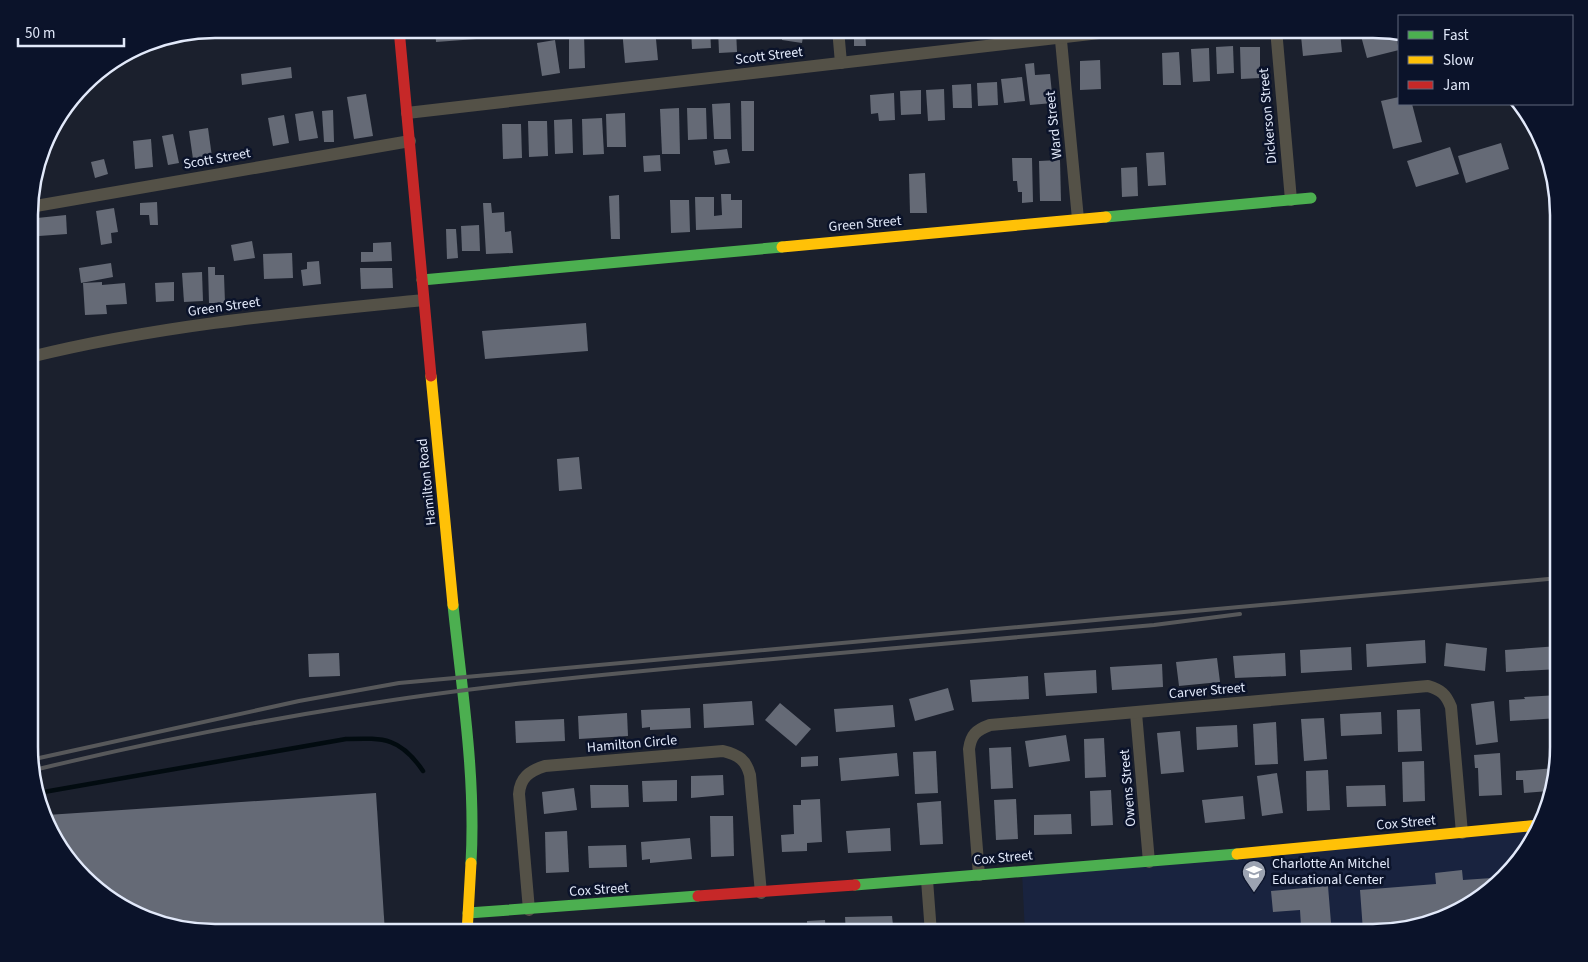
<svg xmlns="http://www.w3.org/2000/svg" width="1588" height="962" viewBox="0 0 1588 962" font-family="'Source Sans 3',sans-serif">
<style>
.built{fill:#19233f}
.lines{fill:none;stroke-linecap:round;stroke-linejoin:round}
.stream{stroke:#020b10;stroke-width:4.5}
.building{fill:#656a76}
.street{stroke:#545147;stroke-width:12}
.fast{stroke:#4caf50;stroke-width:11}
.slow{stroke:#ffc107;stroke-width:11}
.jam{stroke:#c62828;stroke-width:11}
.rail{stroke:#57585a;stroke-width:4}
.labels{text-anchor:middle;dominant-baseline:central;stroke-width:5;stroke-linejoin:round;paint-order:stroke}
.street-label{font-size:14px;fill:#e2e9fa;stroke:#0b132a}
.poi-label{font-size:14px;fill:#e2e9fa;stroke:#0b132a;text-anchor:start}
.rim{fill:none;stroke:#e2e9fa;stroke-width:2.5}
</style>
<rect width="100%" height="100%" fill="#1b202d"/>
<path class="built" d="M1539,825L1534,840L1505,879L1466,908L1385,933H1025L1022,872Z"/>
<g class="lines">
<path class="stream" d="M38,793L346,739C384,738 400,737 423,771"/>
</g>
<g class="building">
<path d="M435,29H489L490,38L436,42Z"/>
<path d="M563,29H583V33L564,35Z"/>
<path d="M622,29H655L658,60L625,63Z"/>
<path d="M691,29H710L711,48L692,49Z"/>
<path d="M718,29H736L737,52L719,53Z"/>
<path d="M783,29H804L802,43L782,40Z"/>
<path d="M854,29H865L866,46H854Z"/>
<path d="M1385,30L1395,32L1399,50L1367,58L1361,36Z"/>
<path d="M1340,32L1342,52L1303,56L1301,36Z"/>
<path d="M584,34L585,68L569,69V35Z"/>
<path d="M555,40L560,73L542,76L537,43Z"/>
<path d="M1233,46L1234,73L1217,74L1216,47Z"/>
<path d="M1240,47H1260V78L1241,79Z"/>
<path d="M1209,48L1210,81L1193,82L1191,49Z"/>
<path d="M1179,52L1181,85H1163L1162,53Z"/>
<path d="M1100,60L1101,89L1080,90V61Z"/>
<path d="M1034,63L1035,75L1050,74L1053,103L1030,105L1025,64Z"/>
<path d="M291,67L292,78L242,85L241,74Z"/>
<path d="M1022,77L1025,101L1004,103L1001,79Z"/>
<path d="M997,82L998,105L978,106L977,83Z"/>
<path d="M971,84L972,108H953L952,85Z"/>
<path d="M944,89L945,120L928,121L926,90Z"/>
<path d="M921,90V114L901,115L900,91Z"/>
<path d="M894,93L895,120L879,121L878,113L871,114L870,95Z"/>
<path d="M366,94L373,136L354,139L347,97Z"/>
<path d="M1399,97V104H1412L1422,142L1393,149L1381,101Z"/>
<path d="M741,101H754V151H742Z"/>
<path d="M730,103L731,139H714L712,104Z"/>
<path d="M679,108L680,154H662L660,109Z"/>
<path d="M687,108H706L707,139L688,140Z"/>
<path d="M333,110L334,142H324L322,111Z"/>
<path d="M313,111L318,138L299,141L295,114Z"/>
<path d="M625,113L626,147H607L606,114Z"/>
<path d="M284,115L289,143L273,146L268,118Z"/>
<path d="M602,118L604,154L583,155L582,119Z"/>
<path d="M572,119L573,153L555,154L554,120Z"/>
<path d="M528,121H547L548,156L529,157Z"/>
<path d="M502,124H521L522,158L503,159Z"/>
<path d="M208,128L212,157L193,159L189,131Z"/>
<path d="M173,134L179,163L168,165L162,136Z"/>
<path d="M151,139L153,167L135,169L133,141Z"/>
<path d="M1501,143L1509,169L1466,183L1458,156Z"/>
<path d="M1450,147L1459,174L1416,187L1407,161Z"/>
<path d="M727,149L730,163L715,165L713,151Z"/>
<path d="M1164,152L1166,185L1148,186L1146,153Z"/>
<path d="M660,155L661,171L644,172L643,156Z"/>
<path d="M1012,158H1032L1033,202L1022,203V192H1018L1017,181H1013Z"/>
<path d="M104,159L108,174L95,178L91,162Z"/>
<path d="M1060,160L1061,201H1040L1039,161Z"/>
<path d="M1137,167L1138,196L1122,197L1121,168Z"/>
<path d="M925,173L927,213H910L909,174Z"/>
<path d="M721,194H731V200H742V228L696,230L695,197H714V216L722,215Z"/>
<path d="M619,195L620,239H611L609,196Z"/>
<path d="M670,200H689L690,232L671,233Z"/>
<path d="M157,202L158,225H150L149,215H140V203Z"/>
<path d="M483,203H491L492,213L504,212L505,232L511,231L513,253L486,254Z"/>
<path d="M114,208L118,232L111,233L112,243L101,245L96,211Z"/>
<path d="M66,215L67,234L39,236L37,218Z"/>
<path d="M479,225L480,251H462L461,226Z"/>
<path d="M446,229H456L458,258L447,259Z"/>
<path d="M252,241L255,258L234,261L231,245Z"/>
<path d="M391,242L392,261L361,262V252H373V243Z"/>
<path d="M292,253L293,278L264,279L263,254Z"/>
<path d="M319,261L321,284L303,286L301,270L307,269V262Z"/>
<path d="M111,263L113,277L81,283L79,268Z"/>
<path d="M208,267H215V275H224L225,303H209Z"/>
<path d="M360,268H392L393,288L361,289Z"/>
<path d="M202,272L203,301L184,302L182,273Z"/>
<path d="M102,282V285L125,283L127,304L106,305L107,314L85,315L83,283Z"/>
<path d="M174,282V301L156,302L155,283Z"/>
<path d="M586,323L588,351L485,359L482,331Z"/>
<path d="M579,457L582,489L559,491L557,459Z"/>
<path d="M1425,640L1426,663L1367,667L1366,644Z"/>
<path d="M1446,643L1487,648L1485,671L1444,666Z"/>
<path d="M1559,646V669L1506,672L1505,650Z"/>
<path d="M1351,647L1352,670L1301,673L1300,650Z"/>
<path d="M339,653L340,676L309,677L308,654Z"/>
<path d="M1285,653L1286,676L1235,678L1233,656Z"/>
<path d="M1217,658L1220,682L1179,686L1176,662Z"/>
<path d="M1162,664L1163,687L1112,690L1110,667Z"/>
<path d="M1096,670L1097,693L1046,696L1044,673Z"/>
<path d="M1028,676L1029,699L972,702L970,680Z"/>
<path d="M948,688L954,710L915,721L909,699Z"/>
<path d="M1559,695V718L1510,721L1509,700L1525,699L1524,697Z"/>
<path d="M752,701L754,725L704,728L703,704Z"/>
<path d="M1494,701L1498,742L1476,745L1471,704Z"/>
<path d="M780,703L811,729L796,746L765,720Z"/>
<path d="M893,705L895,727L836,732L834,709Z"/>
<path d="M690,708L691,728L650,730V727L642,728L641,710Z"/>
<path d="M1420,709L1422,751L1398,752L1397,710Z"/>
<path d="M1381,712L1382,734L1341,736L1340,714Z"/>
<path d="M627,713L628,736L579,739L578,716Z"/>
<path d="M1324,718L1327,759L1304,761L1301,719Z"/>
<path d="M564,719L565,741L516,743L515,721Z"/>
<path d="M1276,722L1278,764L1255,765L1253,724Z"/>
<path d="M1237,725L1238,747L1197,750L1196,727Z"/>
<path d="M1180,731L1184,772L1161,774L1157,733Z"/>
<path d="M1066,735L1070,761L1029,767L1025,741Z"/>
<path d="M1104,738L1106,777L1085,778L1084,739Z"/>
<path d="M1011,747L1013,788L991,789L989,748Z"/>
<path d="M936,751L938,793L915,794L913,752Z"/>
<path d="M897,753L899,776L841,781L839,758Z"/>
<path d="M1500,753L1502,795L1479,796L1478,768H1475L1474,755Z"/>
<path d="M818,756V766L801,767V757Z"/>
<path d="M1424,761L1425,801L1403,802L1402,762Z"/>
<path d="M1556,768L1549,791L1524,793L1523,780H1516V771Z"/>
<path d="M1328,770L1330,810L1307,811L1306,771Z"/>
<path d="M1277,773L1283,813L1262,816L1257,776Z"/>
<path d="M723,775L724,795L691,798V776Z"/>
<path d="M677,780V801L643,802L642,781Z"/>
<path d="M590,785H628L629,807L591,808Z"/>
<path d="M1385,785L1386,806L1347,807L1346,786Z"/>
<path d="M574,788L577,810L544,814L542,792Z"/>
<path d="M1111,790L1113,825L1091,826L1090,791Z"/>
<path d="M376,793L385,933H215L166,927L122,908L60,850L47,815Z"/>
<path d="M1243,796L1245,819L1205,823L1202,800Z"/>
<path d="M820,799L822,842L807,843V851L782,852L781,835L794,834L793,805H801V800Z"/>
<path d="M1016,799L1018,839L996,840L994,800Z"/>
<path d="M941,801L943,844L920,845L917,803Z"/>
<path d="M1071,814L1072,834L1034,835V815Z"/>
<path d="M710,816H733L734,856L711,857Z"/>
<path d="M890,828L891,851L848,853L846,831Z"/>
<path d="M567,831L569,872L546,873L545,832Z"/>
<path d="M690,838L692,859L650,863V859L642,860L641,842Z"/>
<path d="M626,845L627,867L589,868L588,846Z"/>
<path d="M1462,870L1463,880L1506,877L1466,908L1401,928L1363,931L1360,890L1436,884L1435,873Z"/>
<path d="M1328,886L1331,923L1301,926L1300,910L1273,912L1271,891Z"/>
<path d="M892,916L893,925H898V933H846L845,917Z"/>
<path d="M825,920L826,933H779V927L796,926V930L807,929V921Z"/>
</g>
<g class="lines">
<g class="street">
<path d="M838,29L841,63"/>
<path d="M1276,29L1291,200"/>
<path d="M1060,30L1078,219"/>
<path d="M407,113L1134,29"/>
<path d="M30,207L410,141"/>
<path d="M30,357C159,325 292,313 423,300"/>
<path d="M1136,713L1149,862"/>
<path d="M979,875L969,749C971,735 976,730 990,725L1428,686C1441,690 1446,694 1451,707L1462,833"/>
<path d="M927,880L931,933"/>
<path d="M529,910L519,794C520,778 529,771 545,766L723,751C739,755 746,760 750,775L761,893"/>
</g>
<g class="fast">
<path d="M1106,217L1311,198"/>
<path d="M422,280L782,247"/>
<path d="M453,605C462,691 476,777 471,863"/>
<path d="M855,885L1237,854"/>
<path d="M468,913L698,896"/>
</g>
<g class="slow">
<path d="M782,247L1106,217"/>
<path d="M431,376L453,605"/>
<path d="M1237,854L1539,825"/>
<path d="M467,933L471,863"/>
</g>
<g class="jam">
<path d="M399,29L431,376"/>
<path d="M698,896L855,885"/>
</g>
<g class="rail">
<path d="M30,760L299,701L399,683L1559,578"/>
<path d="M30,771C137,745 246,723 354,706C482,685 611,674 739,662C877,650 1016,637 1154,625L1240,614"/>
</g>
</g>
<defs>
<g id="school-pin" transform="scale(1.25)"><path d="M0 17L-7.5 6A9.5 9.5 0 1 1 7.5 6Z" fill="#9ca3b2" stroke="#0b132a"/><path d="M0-5L7-2L0 1L-7-2ZM-4 1L0 2.5L4 1V4Q0 6-4 4Z" fill="#fff"/></g>
</defs>
<g fill-rule="evenodd">
<use href="#school-pin" x="1254" y="872"/>
</g>
<g class="labels">
<g class="street-label">
<text transform="translate(769 56) rotate(-7)">Scott Street</text>
<text transform="translate(1268 116) rotate(-95)">Dickerson Street</text>
<text transform="translate(1054 125) rotate(-96)">Ward Street</text>
<text transform="translate(217 159) rotate(-10)">Scott Street</text>
<text transform="translate(865 224) rotate(-5)">Green Street</text>
<text transform="translate(224 307) rotate(-8)">Green Street</text>
<text transform="translate(427 482) rotate(-96)">Hamilton Road</text>
<text transform="translate(1207 691) rotate(-5)">Carver Street</text>
<text transform="translate(632 744) rotate(-5)">Hamilton Circle</text>
<text transform="translate(1128 788) rotate(-95)">Owens Street</text>
<text transform="translate(1406 823) rotate(-5)">Cox Street</text>
<text transform="translate(1003 858) rotate(-5)">Cox Street</text>
<text transform="translate(599 890) rotate(-4)">Cox Street</text>
</g>
<g class="poi-label">
<text x="1272" y="864">Charlotte An Mitchel<tspan x="1272" dy="16">Educational Center</tspan></text>
</g>
</g>
<path d="M0 0H1588V962H0ZM215 38H1373A177 177 0 0 1 1550 215V747A177 177 0 0 1 1373 924H215A177 177 0 0 1 38 747V215A177 177 0 0 1 215 38Z" fill="#0b132a" fill-rule="evenodd"/>
<path class="rim" d="M215 38H1373A177 177 0 0 1 1550 215V747A177 177 0 0 1 1373 924H215A177 177 0 0 1 38 747V215A177 177 0 0 1 215 38Z"/>
<rect x="1398" y="15" width="175" height="90" fill="#0b132a" stroke="#61697d"/>
<rect x="1408" y="31" width="25" height="8" fill="#4caf50" stroke="#61697d"/>
<text x="1443" y="40" font-size="15" fill="#e2e9fa">Fast</text>
<rect x="1408" y="56" width="25" height="8" fill="#ffc107" stroke="#61697d"/>
<text x="1443" y="65" font-size="15" fill="#e2e9fa">Slow</text>
<rect x="1408" y="81" width="25" height="8" fill="#c62828" stroke="#61697d"/>
<text x="1443" y="90" font-size="15" fill="#e2e9fa">Jam</text>
<path d="M18 38v8h106v-8" fill="none" stroke="#e2e9fa" stroke-width="2.5"/>
<text x="25" y="38" font-size="15" fill="#e2e9fa" stroke="#0b132a" stroke-width="4" paint-order="stroke">50 m</text>
</svg>
